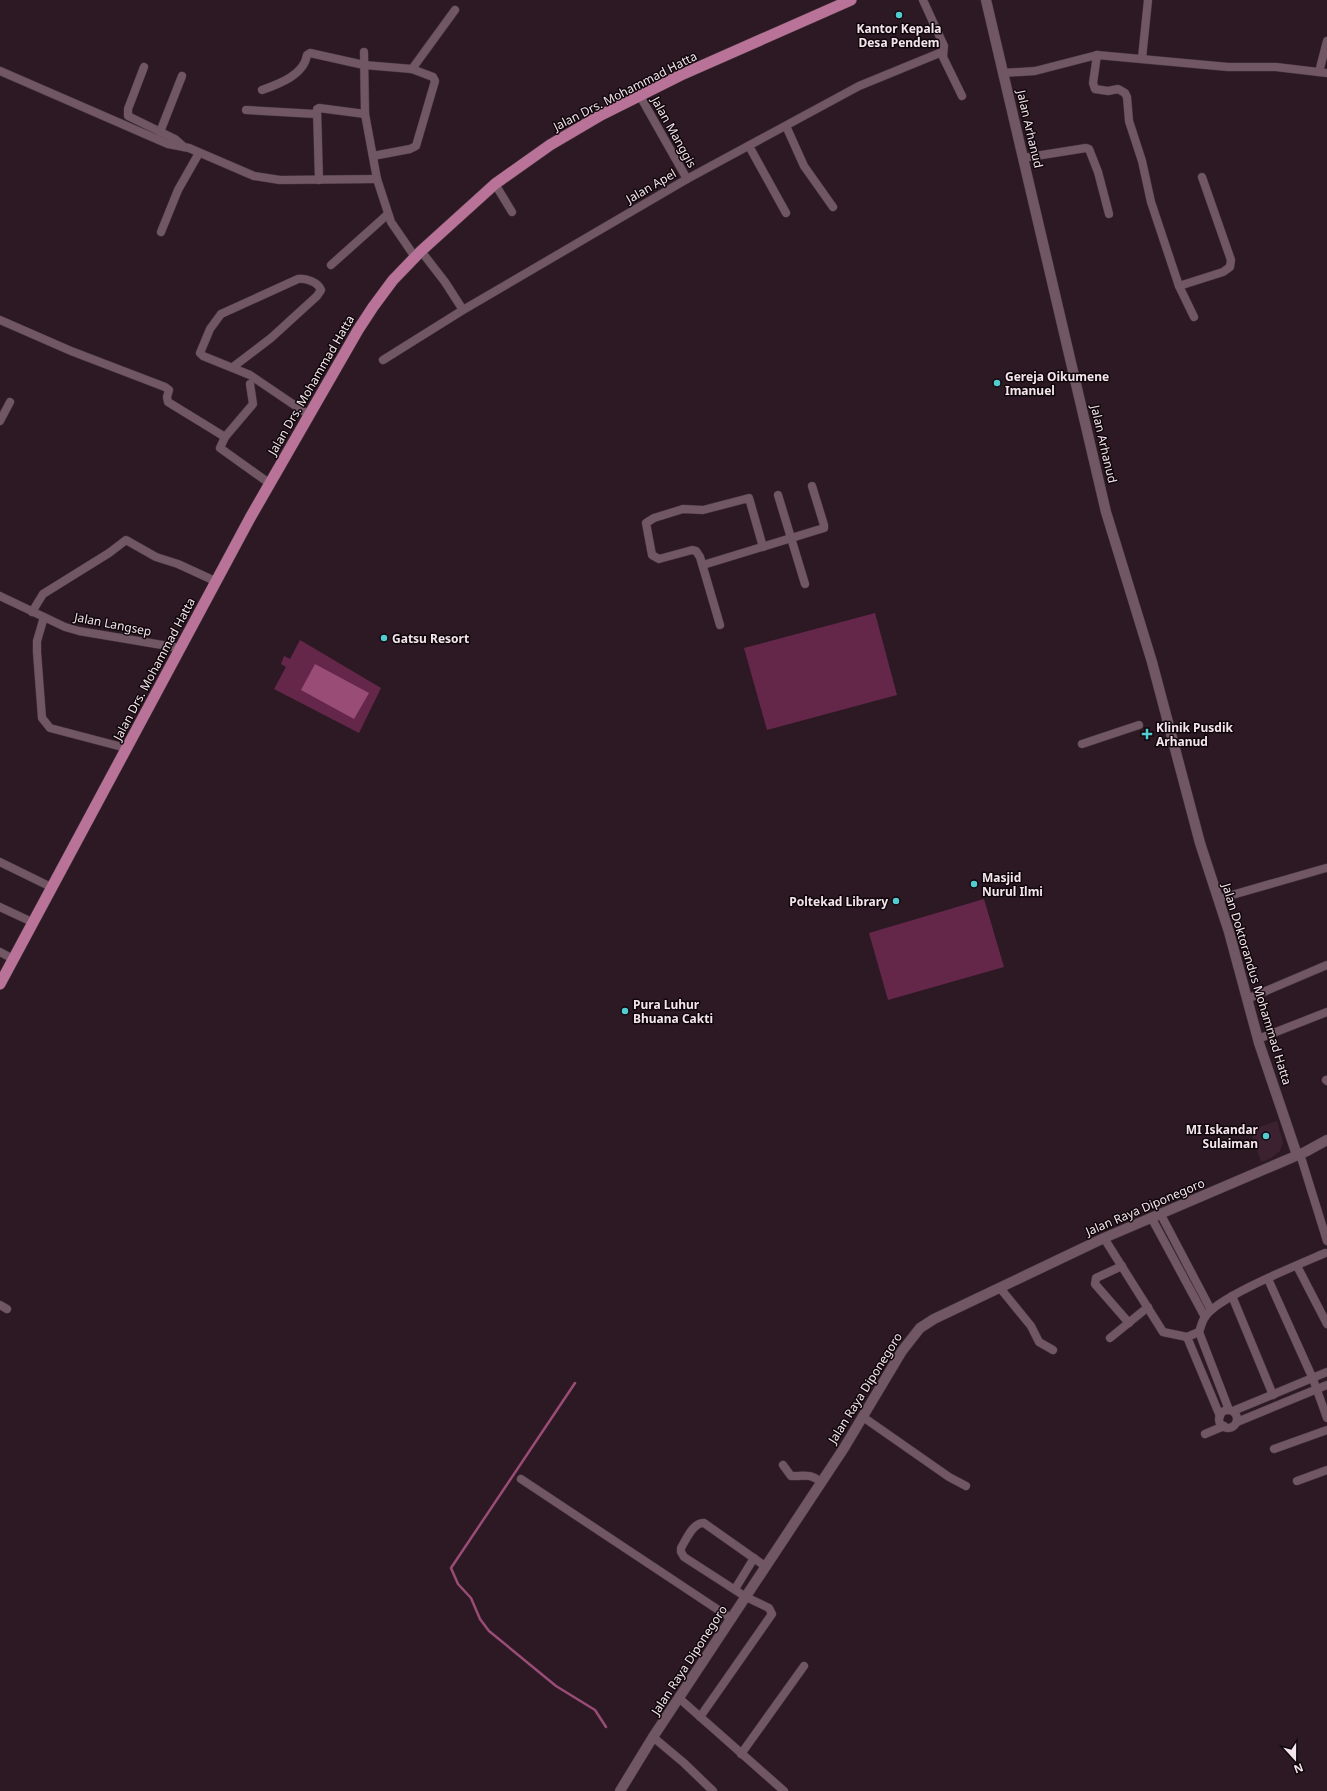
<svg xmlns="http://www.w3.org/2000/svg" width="1327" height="1791" viewBox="0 0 1327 1791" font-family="'Noto Sans',sans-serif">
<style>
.built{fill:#3c2230}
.green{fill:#642749}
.water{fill:#984c76}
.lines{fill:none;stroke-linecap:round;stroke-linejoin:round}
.stream{stroke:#984c76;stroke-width:2.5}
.minor-casing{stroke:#46363e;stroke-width:9}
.tertiary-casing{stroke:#46363e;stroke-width:11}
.primary-casing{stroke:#46363e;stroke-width:12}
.minor{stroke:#705763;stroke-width:8}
.tertiary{stroke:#705763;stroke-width:10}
.primary{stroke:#ba7398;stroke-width:11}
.poi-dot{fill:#52ccd0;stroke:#10070b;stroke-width:1.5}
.labels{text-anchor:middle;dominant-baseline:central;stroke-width:3;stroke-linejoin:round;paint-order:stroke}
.poi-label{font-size:12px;font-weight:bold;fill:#f4e5ec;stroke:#10070b;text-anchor:start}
.street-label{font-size:12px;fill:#f4e5ec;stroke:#10070b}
</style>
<rect width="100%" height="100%" fill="#2d1924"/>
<path class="built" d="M1277,1121L1283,1142L1280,1151L1271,1158L1261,1162L1250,1130Z"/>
<g class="green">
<path d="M875,613L897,695L767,730L744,648Z"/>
<path d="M300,640L381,688L359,733L274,689L286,667L281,664L284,656L290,659Z"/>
<path d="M984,899L1004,967L888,1000L869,933Z"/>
</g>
<path class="water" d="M315,664L369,693L354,719L301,690Z"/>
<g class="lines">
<path class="stream" d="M575,1383L451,1568L458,1584L471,1598L480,1619L489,1631L556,1686L595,1710L606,1727"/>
<g class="minor-casing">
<g id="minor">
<path d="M923,0L944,46L943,57L962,96"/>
<path d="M364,52L365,114L377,179L391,222L415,257"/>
<path d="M1097,55L1093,83L1095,89L1108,91L1118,89L1125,93L1127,97L1129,121L1142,161L1151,202L1179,286L1194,317"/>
<path d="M1142,58L1148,0"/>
<path d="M144,67L128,109V116L175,139L184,147"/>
<path d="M412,69L455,10"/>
<path d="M0,71L168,144L189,148L254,176L280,180L377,179"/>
<path d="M1319,72L1327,41"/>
<path d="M1003,73L1035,71L1097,55L1228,67H1276L1327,73"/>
<path d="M262,90C279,84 304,75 307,55L310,53L364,65L412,69L433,77L435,81L416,146L410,149L373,156"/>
<path d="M640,96L687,179"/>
<path d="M246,110L316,114"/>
<path d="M786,126L804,166L833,207"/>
<path d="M160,132L182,76"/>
<path d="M749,146L786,213"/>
<path d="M1023,158L1086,148L1089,149L1098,172L1109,214"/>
<path d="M319,180L317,109L319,108L365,114"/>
<path d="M495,184L512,212"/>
<path d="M161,232L178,190L199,153"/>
<path d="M421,251L445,282L463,310"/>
<path d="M331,265L388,214"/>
<path d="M1179,286L1223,272L1230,267L1231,260L1202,177"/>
<path d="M0,320L71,351L165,387L169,390L167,397L168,402L225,437"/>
<path d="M383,360L463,310L687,179L859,86L942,52"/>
<path d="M233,367L271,338L317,296L321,290C318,282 306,278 298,279L221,314L210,329L200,353L203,356L250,375L309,415"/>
<path d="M250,384L253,404L225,437L220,448L269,483"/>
<path d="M0,421L10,402"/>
<path d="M778,495L805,584"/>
<path d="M703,565L824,528V525L812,486"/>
<path d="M0,596L65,627L79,631L180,648"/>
<path d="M32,612L43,594L109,553L126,540L156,557L178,564L215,581"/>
<path d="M44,617L37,641V652L42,718L50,728L126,748"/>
<path d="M720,625L700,557L696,551L692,550L659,559L652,555L646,523L654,518L683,509L703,510L749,498L763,547"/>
<path d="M1082,744L1139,725"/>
<path d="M0,862L51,887"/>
<path d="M1218,899L1326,868"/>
<path d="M0,907L32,922"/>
<path d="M0,952L13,959"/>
<path d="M1247,999L1327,965"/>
<path d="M1258,1039L1327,1012"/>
<path d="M1326,1080L1327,1081"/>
<path d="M1300,1154L1327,1241"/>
<path d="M1160,1213L1211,1310"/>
<path d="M1151,1217L1205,1317"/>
<path d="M1104,1238L1163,1332L1187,1337L1199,1332"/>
<path d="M1122,1266L1096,1278L1095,1284L1129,1323"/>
<path d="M1297,1266L1327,1324"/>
<path d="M1268,1279L1313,1379L1327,1418"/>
<path d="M1000,1288L1031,1326L1039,1342L1053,1350"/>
<path d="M1232,1296L1273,1395"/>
<path d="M0,1305L7,1309"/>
<path d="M1187,1337L1220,1416"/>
<path d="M1110,1338L1148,1307"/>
<path d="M1229,1410L1199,1332C1201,1327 1202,1321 1205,1317C1217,1297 1300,1264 1325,1253"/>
<circle cx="1228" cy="1419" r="9"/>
<path d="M1233,1411L1327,1372"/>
<path d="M863,1417L949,1477L966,1486"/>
<path d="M1237,1422L1327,1385"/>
<path d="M1205,1434L1224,1426"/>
<path d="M1274,1449L1327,1430"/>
<path d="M783,1465L791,1476C805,1477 808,1472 821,1482"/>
<path d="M521,1479L732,1619"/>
<path d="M1297,1481L1327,1470"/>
<path d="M735,1589L754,1558"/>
<path d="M680,1699L784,1791"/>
<path d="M700,1717L772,1614L769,1608L746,1597L684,1557L681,1552V1548C686,1540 693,1522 704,1523L765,1566"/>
<path d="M653,1737L684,1763L713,1791"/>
<path d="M741,1754L804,1666"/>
</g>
</g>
<g class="tertiary-casing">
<g id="tertiary">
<path d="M986,0L1106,512L1152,662L1200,843L1229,932L1259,1043L1297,1155"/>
<path d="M620,1791L653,1737L844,1448L902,1351L920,1328L934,1319L1104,1238L1305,1152L1327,1140"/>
</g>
</g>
<g class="primary-casing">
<path id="primary" d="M0,984L250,518L358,330L373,307L393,280L421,251L495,184L550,145L601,115L681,75L851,0"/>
</g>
<use href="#minor" class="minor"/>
<use href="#tertiary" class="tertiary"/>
<use href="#primary" class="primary"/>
</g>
<g class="poi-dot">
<circle cx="899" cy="15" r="4"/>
<circle cx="997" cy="383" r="4"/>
<circle cx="384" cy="638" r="4"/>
<path d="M1145 728h4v4h4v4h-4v4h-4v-4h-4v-4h4z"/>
<circle cx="974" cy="884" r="4"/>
<circle cx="896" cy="901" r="4"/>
<circle cx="625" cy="1011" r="4"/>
<circle cx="1266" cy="1136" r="4"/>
</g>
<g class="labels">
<g class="poi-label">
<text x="899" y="28" text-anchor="middle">Kantor Kepala<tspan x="899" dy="14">Desa Pendem</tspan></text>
<text x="1005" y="376">Gereja Oikumene<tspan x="1005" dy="14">Imanuel</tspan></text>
<text x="392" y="638">Gatsu Resort</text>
<text x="1156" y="727">Klinik Pusdik<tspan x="1156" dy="14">Arhanud</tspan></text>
<text x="982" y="877">Masjid<tspan x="982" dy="14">Nurul Ilmi</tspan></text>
<text x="888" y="901" text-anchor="end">Poltekad Library</text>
<text x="633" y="1004">Pura Luhur<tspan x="633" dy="14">Bhuana Cakti</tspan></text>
<text x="1258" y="1129" text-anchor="end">MI Iskandar<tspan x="1258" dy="14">Sulaiman</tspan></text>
</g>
<g class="street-label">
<text transform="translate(625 91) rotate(-27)">Jalan Drs. Mohammad Hatta</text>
<text transform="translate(1030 129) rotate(77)">Jalan Arhanud</text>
<text transform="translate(674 132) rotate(61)">Jalan Manggis</text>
<text transform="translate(651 186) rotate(-30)">Jalan Apel</text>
<text transform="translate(311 385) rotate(-60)">Jalan Drs. Mohammad Hatta</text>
<text transform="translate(1104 444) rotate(77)">Jalan Arhanud</text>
<text transform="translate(113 624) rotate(11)">Jalan Langsep</text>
<text transform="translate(154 669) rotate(-62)">Jalan Drs. Mohammad Hatta</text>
<text transform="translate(1257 984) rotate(73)">Jalan Doktorandus Mohammad Hatta</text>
<text transform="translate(1145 1207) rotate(-23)">Jalan Raya Diponegoro</text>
<text transform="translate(865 1388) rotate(-58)">Jalan Raya Diponegoro</text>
<text transform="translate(689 1660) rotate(-57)">Jalan Raya Diponegoro</text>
</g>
</g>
<g transform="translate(1295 1759) rotate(159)" stroke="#10070b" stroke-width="3" paint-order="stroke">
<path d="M0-3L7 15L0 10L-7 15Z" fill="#f4e5ec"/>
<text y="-6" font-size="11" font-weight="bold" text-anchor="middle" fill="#f4e5ec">N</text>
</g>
</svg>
